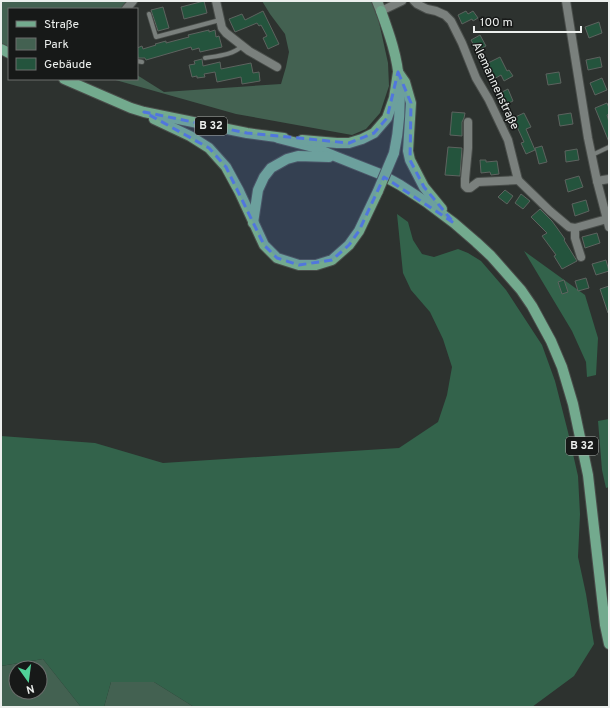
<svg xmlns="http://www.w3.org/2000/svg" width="610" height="708" viewBox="0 0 610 708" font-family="Overpass,sans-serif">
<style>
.green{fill:#436151;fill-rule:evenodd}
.forest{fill:#33634b}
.building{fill:#24543d;stroke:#5d635f}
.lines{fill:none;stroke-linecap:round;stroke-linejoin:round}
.lane-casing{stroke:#494d4a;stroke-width:5.5}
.street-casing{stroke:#494d4a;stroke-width:10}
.secondary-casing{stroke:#494d4a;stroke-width:12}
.primary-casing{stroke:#494d4a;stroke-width:12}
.lane{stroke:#7a807d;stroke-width:4}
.street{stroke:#7a807d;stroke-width:8}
.secondary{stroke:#769586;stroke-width:10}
.primary{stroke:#73aa8e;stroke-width:10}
.primary-bridge-casing{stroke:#494d4a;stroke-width:12;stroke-linecap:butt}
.primary-bridge{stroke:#73aa8e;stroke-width:10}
.marked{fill:#5176dd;fill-opacity:0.2;stroke:#5176dd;stroke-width:3;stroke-dasharray:8 5;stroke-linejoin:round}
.labels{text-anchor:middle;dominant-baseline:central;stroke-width:3;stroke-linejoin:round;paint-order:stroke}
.shield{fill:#171918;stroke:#acafad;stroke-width:1}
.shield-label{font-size:11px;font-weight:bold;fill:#ecefed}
.street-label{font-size:12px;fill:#ecefed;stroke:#171918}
</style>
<rect width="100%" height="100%" fill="#2d322f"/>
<g class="green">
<path d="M1,1H139L131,9H9V49L1,45Z"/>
<path d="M262,1H372L377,13L388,63L389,86L380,113L366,129L352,135L236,114L112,79H137V75L164,92L281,84L286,67L289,52L285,34L270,14Z"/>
<path d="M43,659L81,707H1V666ZM16,668H40V692H16Z"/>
<path d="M111,682H154L194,707H104Z"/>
</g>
<g class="forest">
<path d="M397,214L408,222L413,240L422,254L434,257L458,249L468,253L481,261L506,290L542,345L555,381L568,432L578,476L580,514L578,557L586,594L594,644L574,676L532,707H194L154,682H111L104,707H81L43,659L1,666V436L95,443L163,463L399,448L438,422L447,395L452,367L443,339L430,312L411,290L403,273Z"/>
<path d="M524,251L585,295L598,338L596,375L587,377L586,362L572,331Z"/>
<path d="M609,419V487L606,488L602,470L598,421Z"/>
</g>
<g class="building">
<path d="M204,1L207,13L184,19L181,7Z"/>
<path d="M163,7L169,28L158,31L151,10Z"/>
<path d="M263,11L279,44L268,49L263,38L267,36L261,25L259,26L257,23L235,32L229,19L242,14L245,20Z"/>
<path d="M466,11L468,14L473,11L478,18L473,21L472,19L462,24L458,15Z"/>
<path d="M599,22L602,33L589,38L585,27Z"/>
<path d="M209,30V32L215,30L216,37L219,36L222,47L200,52L199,48L192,50L191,47L146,60L145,58H138L137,48L142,46L143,49L156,45L155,44L166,41V43L189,37L188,35Z"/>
<path d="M480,35L486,46L477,51L471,40Z"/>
<path d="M500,57L507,71L509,70L513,76L504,81L501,75L492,80L484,65Z"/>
<path d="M600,57L602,67L588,70L586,60Z"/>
<path d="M202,59L203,66L220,62L221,69L251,63L253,73L259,72L260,81L242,84L241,77L217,82L215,72L204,74L205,77L197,78V76L192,77L189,65L195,64L194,61Z"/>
<path d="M559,72L561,83L548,85L546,74Z"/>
<path d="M602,78L607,90L595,95L590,83Z"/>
<path d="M508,89L513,101L503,106L498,94Z"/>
<path d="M607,103L609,108V114L607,115L609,122V142L595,108Z"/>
<path d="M452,112L465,113L464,118L462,122V136L450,135Z"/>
<path d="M524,113L531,127L526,129L535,150L526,154L521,143L524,142L513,118Z"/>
<path d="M571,113L573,124L560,126L558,115Z"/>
<path d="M542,146L547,162L539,164L535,148Z"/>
<path d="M448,147L462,148L460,176L445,175Z"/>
<path d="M577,149L579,160L566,162L565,151Z"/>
<path d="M480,160H486V162L497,161L499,174L491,175L490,172L481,173Z"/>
<path d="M579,176L583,187L568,192L565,180Z"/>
<path d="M505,190L513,196L507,204L498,197Z"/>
<path d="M521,194L530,201L523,209L515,203Z"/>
<path d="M586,200L589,211L575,216L572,204Z"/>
<path d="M540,209L552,221L565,239L564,240L577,261L562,269L554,256L556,255L542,236L547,233L531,217Z"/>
<path d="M597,233L600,243L585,248L582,237Z"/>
<path d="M606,260L609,271L596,275L592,264Z"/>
<path d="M586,278L589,288L578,291L575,281Z"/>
<path d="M564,280L568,292L562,294L558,282Z"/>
<path d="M609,286V313H608L600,289Z"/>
</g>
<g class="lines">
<g class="lane-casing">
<g id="lane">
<path d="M149,14L156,37L220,20"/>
<path d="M205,58C217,56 233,55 242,46"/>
<path d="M137,61L142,62"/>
<path d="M592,155L609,147"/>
</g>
</g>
<g class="street-casing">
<g id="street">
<path d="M216,1L222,28L226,33L249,51L277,67"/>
<path d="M414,1L417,4L427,9L436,11L445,15L451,21L462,43L476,78L489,100L508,140L518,180L550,211L569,227L575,228L607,219"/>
<path d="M566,1L588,138L597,181L609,227"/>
<path d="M126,9L133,1"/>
<path d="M381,11L402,1"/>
<path d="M468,122V148L465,179V186L467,188H470L478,182L518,180"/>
<path d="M597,181L609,179"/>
<path d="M575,228V238L581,257"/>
</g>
</g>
<g class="secondary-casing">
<path id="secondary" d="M377,1L381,11"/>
</g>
<g class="primary-casing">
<g id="primary">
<path d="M381,11C389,33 398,58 399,82C401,106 399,130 394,153"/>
<path d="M1,49L9,53"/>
<path d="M398,72L405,82L411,103L408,151L410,160L424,187L442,209"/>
<path d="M64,79L131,108L144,112L247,133L284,138"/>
<path d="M154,119L190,136L209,148L226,167L239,191L264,245L277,258L299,265H316L332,260L349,245L359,231L378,191"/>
<path d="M278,138L313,147L337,157L380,174L400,185L426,202L454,223L476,242L491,256L521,290L532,306L551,341L562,367L573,404L588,475L605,625L609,644"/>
<path d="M302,140L337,143H349L362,139L374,133L387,118L394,98L398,72"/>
<path d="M253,223L258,190L264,177L271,168L287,159L298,156L329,157"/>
</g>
</g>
<use href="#lane" class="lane"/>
<use href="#street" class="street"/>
<use href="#secondary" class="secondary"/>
<use href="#primary" class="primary"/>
<g class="primary-bridge-casing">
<path id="primary-bridge" d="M378,191L394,153"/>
</g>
<use href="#primary-bridge" class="primary-bridge"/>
</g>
<path class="marked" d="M398,72L411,103L410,160L424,187L454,223L384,177L359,231L349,245L332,260L299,265L277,258L264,245L226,167L209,148L144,112L247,133L349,143L374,133L387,118Z"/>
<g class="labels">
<g class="shield">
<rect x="195" y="117" width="32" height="18" rx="3"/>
<rect x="566" y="437" width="32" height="18" rx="3"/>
</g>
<g class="shield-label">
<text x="211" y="126">B 32</text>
<text x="582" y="446">B 32</text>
</g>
<g class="street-label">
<text transform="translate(495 86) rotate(65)">Alemannenstraße</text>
</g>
</g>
<rect width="610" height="708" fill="none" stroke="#ecefed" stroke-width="4"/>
<rect x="8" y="8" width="130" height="72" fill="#171918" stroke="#6c6f6d"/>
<rect x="16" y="21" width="20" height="6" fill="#73aa8e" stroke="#6c6f6d"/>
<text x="44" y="28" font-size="12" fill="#ecefed">Straße</text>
<rect x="16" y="38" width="20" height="12" fill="#436151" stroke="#6c6f6d"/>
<text x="44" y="48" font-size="12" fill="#ecefed">Park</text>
<rect x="16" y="58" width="20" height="12" fill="#24543d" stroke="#6c6f6d"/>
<text x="44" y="68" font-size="12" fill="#ecefed">Gebäude</text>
<g transform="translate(28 680) rotate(166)"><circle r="19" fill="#171918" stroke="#6c6f6d"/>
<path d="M0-3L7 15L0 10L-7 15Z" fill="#50d398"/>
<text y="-6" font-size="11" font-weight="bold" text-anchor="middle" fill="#ecefed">N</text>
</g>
<path d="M474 26v6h107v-6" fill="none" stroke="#ecefed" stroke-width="2"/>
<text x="480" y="26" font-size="12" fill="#ecefed" stroke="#171918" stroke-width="3" paint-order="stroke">100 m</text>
</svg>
